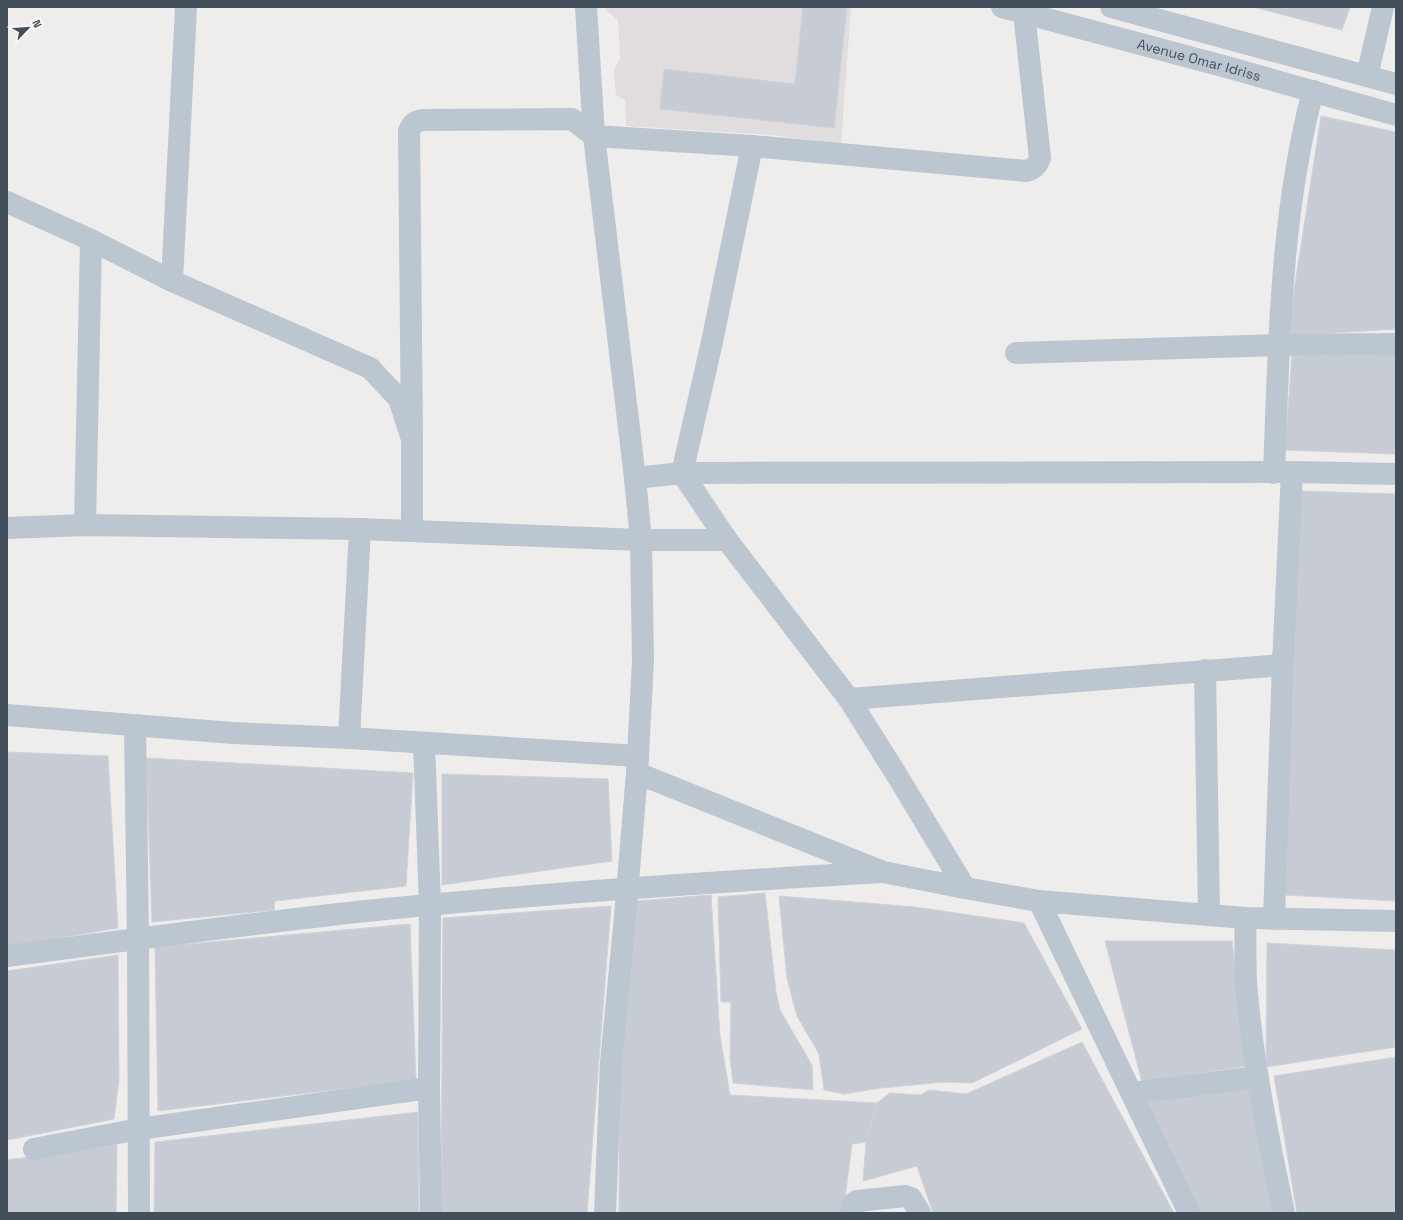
<svg xmlns="http://www.w3.org/2000/svg" width="1403" height="1220" viewBox="0 0 1403 1220" font-family="'Space Grotesk',sans-serif">
<style>
.education{fill:#e1ddde}
.building{fill:#c7cbd3;stroke:#cfd2d9}
.lines{fill:none;stroke-linecap:round;stroke-linejoin:round}
.street{stroke:#bbc6d0;stroke-width:22}
.labels{text-anchor:middle;dominant-baseline:central;stroke-width:3;stroke-linejoin:round;paint-order:stroke}
.street-label{font-size:14px;fill:#434f5b;stroke:#fff}
</style>
<rect width="100%" height="100%" fill="#efecec"/>
<path class="education" d="M606,7H851L841,144L771,135L626,126L625,100L616,95L614,70L620,59L618,20L607,11Z"/>
<g class="building">
<path d="M803,7H847L834,128L660,109L664,69L795,84Z"/>
<path d="M1253,7H1350L1342,30Z"/>
<path d="M1321,116L1396,132V329L1287,336Z"/>
<path d="M1396,354V454L1285,450L1292,356Z"/>
<path d="M1301,491L1396,494V901L1285,895Z"/>
<path d="M7,752L108,756L118,928L7,947Z"/>
<path d="M146,758L413,773L406,886L275,901L274,910L152,922Z"/>
<path d="M442,774L608,779L612,861L442,885Z"/>
<path d="M765,893L776,992L780,1010L812,1065L813,1090L733,1083L730,1058L731,1002H721L718,897Z"/>
<path d="M711,895L720,1036L730,1095L877,1103L866,1142L852,1144L843,1213H619L620,1057L636,901Z"/>
<path d="M779,896L915,907L1024,923L1082,1029L972,1083L944,1082L881,1088L844,1094L824,1090L819,1054L797,1016L787,978Z"/>
<path d="M611,906L587,1213H441L443,918Z"/>
<path d="M410,924L416,1080L158,1111L155,947Z"/>
<path d="M1105,941H1232L1247,1066L1142,1082Z"/>
<path d="M1267,943L1396,950V1047L1266,1067Z"/>
<path d="M118,955L119,1080L114,1119L7,1140V971Z"/>
<path d="M1082,1042L1174,1213H933L917,1166L863,1181L866,1142L877,1103L890,1093L921,1095L929,1090L966,1094Z"/>
<path d="M1396,1057V1213H1297L1274,1076Z"/>
<path d="M1251,1083L1276,1213H1200L1145,1099Z"/>
<path d="M418,1112L419,1213H154L155,1142Z"/>
<path d="M117,1145L116,1213H7V1160Z"/>
</g>
<g class="lines">
<g class="street">
<path d="M586,7L594,136L635,478L641,540L643,661L637,773L625,917L611,1062L605,1213"/>
<path id="s1" d="M1002,7L1234,69L1396,115"/>
<path d="M1111,7L1396,84"/>
<path d="M1367,76L1383,7"/>
<path d="M752,146L712,342L682,473L727,540L849,699L898,777L965,888"/>
<path d="M7,202L91,240L172,281L370,368L399,399L412,439V531"/>
<path d="M172,281L186,7"/>
<path d="M1016,353L1279,345L1396,344"/>
<path d="M412,439L409,131C412,124 415,121 423,120L572,119L594,136L752,146L1027,171C1035,168 1037,165 1040,158L1024,13"/>
<path d="M1274,473C1279,345 1280,216 1313,91"/>
<path d="M635,478L682,473L1292,472L1396,474"/>
<path d="M85,525L91,240"/>
<path d="M7,528L85,525L360,529L641,540H727"/>
<path d="M1205,670L1209,915"/>
<path d="M849,699L1283,665"/>
<path d="M7,715L233,733L349,738L638,756"/>
<path d="M135,726L138,939L139,1213"/>
<path d="M349,738L360,529"/>
<path d="M424,743L430,905L429,1088L431,1213"/>
<path d="M637,773L883,872L965,888L1039,901L1245,918L1396,921"/>
<path d="M1039,901L1189,1213"/>
<path d="M1245,918C1246,939 1245,961 1246,982C1252,1060 1268,1137 1284,1213"/>
<path d="M1274,919L1283,665L1292,472"/>
<path d="M7,956C130,940 252,923 376,910C544,893 713,882 883,872"/>
<path d="M1132,1093L1258,1077"/>
<path d="M34,1149L139,1129L429,1088"/>
<path d="M851,1213L854,1203L857,1201L905,1196L911,1198L920,1213"/>
</g>
</g>
<g class="labels">
<g class="street-label">
<text stroke="none"><textPath href="#s1" startOffset="204">Avenue Omar Idriss</textPath></text>
</g>
</g>
<rect width="1403" height="1220" fill="none" stroke="#434f5b" stroke-width="16"/>
<g transform="translate(28 28) rotate(65)" stroke="#ffffff" stroke-width="3" paint-order="stroke">
<path d="M0-3L7 15L0 10L-7 15Z" fill="#434f5b"/>
<text y="-6" font-size="11" font-weight="bold" text-anchor="middle" fill="#434f5b">N</text>
</g>
</svg>
